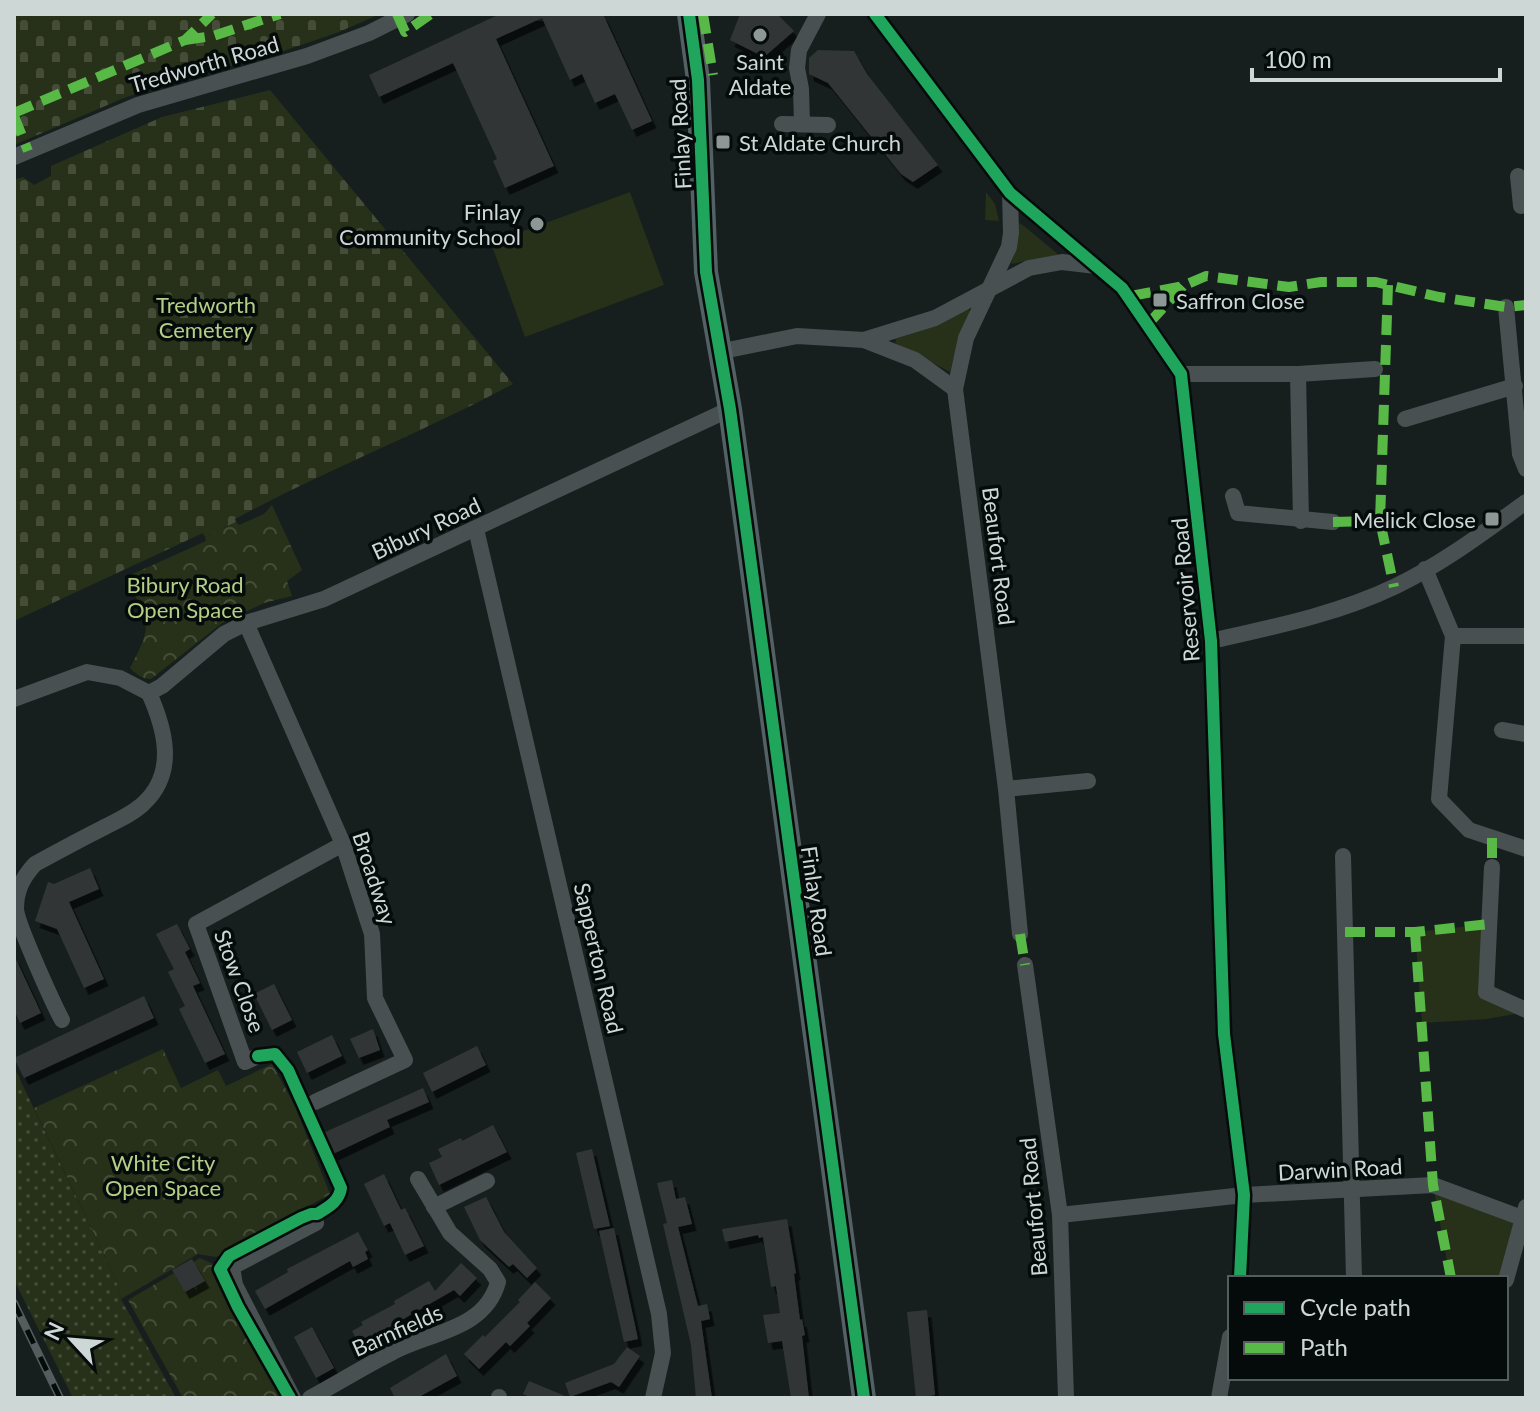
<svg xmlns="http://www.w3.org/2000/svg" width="1540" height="1412" viewBox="0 0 1540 1412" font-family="Lato,sans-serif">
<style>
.grass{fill:#273018}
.forest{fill:url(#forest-crowns)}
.cemetery{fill:url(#cemetery-stones)}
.garden{fill:url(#garden-dots)}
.building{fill:#303634;filter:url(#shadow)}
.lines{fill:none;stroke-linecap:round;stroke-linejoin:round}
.minor{stroke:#485052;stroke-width:16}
.highway{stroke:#536064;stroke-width:24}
.rail-casing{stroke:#565c5e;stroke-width:8}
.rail{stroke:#050b0a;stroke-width:5;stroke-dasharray:15;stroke-linecap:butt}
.quiet{stroke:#58b947;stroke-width:10;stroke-dasharray:20 10;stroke-linecap:butt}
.cycleway-casing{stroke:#050b0a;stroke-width:17}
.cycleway{stroke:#20a55d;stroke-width:12}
.poi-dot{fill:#8d9796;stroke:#050b0a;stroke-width:3}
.labels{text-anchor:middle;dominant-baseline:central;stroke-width:7;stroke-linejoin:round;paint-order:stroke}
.poi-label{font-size:22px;fill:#cdd8d6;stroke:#050b0a;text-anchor:start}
.street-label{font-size:22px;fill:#cdd8d6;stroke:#050b0a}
.park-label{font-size:22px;fill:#b6cf87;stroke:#050b0a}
</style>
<defs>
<pattern id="forest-crowns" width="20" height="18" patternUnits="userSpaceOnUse" patternTransform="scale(2)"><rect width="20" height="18" fill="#273018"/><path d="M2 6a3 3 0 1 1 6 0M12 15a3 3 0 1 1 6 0" fill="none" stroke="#454d39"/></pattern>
<pattern id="cemetery-stones" width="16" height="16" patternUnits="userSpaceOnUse" patternTransform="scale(2)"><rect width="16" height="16" fill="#273018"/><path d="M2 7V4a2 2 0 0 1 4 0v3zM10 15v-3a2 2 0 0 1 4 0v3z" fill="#454d39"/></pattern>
<pattern id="garden-dots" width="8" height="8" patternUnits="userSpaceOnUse" patternTransform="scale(2)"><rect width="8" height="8" fill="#273018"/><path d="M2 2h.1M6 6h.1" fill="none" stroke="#454d39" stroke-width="1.8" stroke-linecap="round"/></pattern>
<filter id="shadow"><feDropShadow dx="4.5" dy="7" stdDeviation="0" flood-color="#0009"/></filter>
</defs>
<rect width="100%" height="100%" fill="#161f1e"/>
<g class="grass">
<path d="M630,192L664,285L525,337L491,243Z"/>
<path d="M986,192L995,204L999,221L985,220Z"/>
<path d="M1019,223L1024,226L1059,255L1011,264L1018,239Z"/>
<path d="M968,309L970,311L958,341L950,372L895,343L896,339L932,327Z"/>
<path d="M1489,924L1486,992L1517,1006L1526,1000V1012L1487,1019L1422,1023L1415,932Z"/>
<path d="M1433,1185L1522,1218L1506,1278H1450Z"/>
</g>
<g class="forest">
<path d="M272,505L302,570L287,581L292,596L264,603L222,623L151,679C142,679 136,674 130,668C155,621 148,624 126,577L206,541L205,537L236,522L239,525L264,514Z"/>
<path d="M163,1049L181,1088L218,1070L226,1086L272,1064L295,1106L330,1194L216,1257L198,1254L121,1299L116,1280L34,1108Z"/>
<path d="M200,1258L213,1264L216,1279L280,1398H183L128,1300Z"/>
</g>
<g class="cemetery">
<path d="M14,14H380L339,32L263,58L173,81L124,98L14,145Z"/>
<path d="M270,90L513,384C422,433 326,470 235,519L236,522L205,537L203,533L14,621V180L23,177L34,185L51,176V166L162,117Z"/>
</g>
<path class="garden" d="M14,1067L116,1280L121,1299L176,1398H73L14,1280Z"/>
<g class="building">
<path d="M500,14H603L652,121L632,130L615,94L595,103L582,74L570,80L542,18L496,39L554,166L505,188L493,161L497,159L453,63L379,97L369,75Z"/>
<path d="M740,14H777L794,31L764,57L730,40Z"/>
<path d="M818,50L854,51L867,74L938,165L913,182L901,174L828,83L809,74V58Z"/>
<path d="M90,868L99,889L69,902L104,979L84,988L57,929L35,921L48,882L54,884Z"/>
<path d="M177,924L190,949L185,952L200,983L193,986L225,1054L205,1063L179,1009L185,1006L168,972L174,969L156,934Z"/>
<path d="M14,955L41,1013L20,1023L14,1010Z"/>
<path d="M274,984L292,1020L272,1030L254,994Z"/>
<path d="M144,996L154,1018L24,1078L14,1058Z"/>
<path d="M373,1029L380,1050L359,1058L350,1039Z"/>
<path d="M332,1035L342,1056L307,1073L297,1052Z"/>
<path d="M477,1046L486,1065L432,1092L423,1073Z"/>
<path d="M423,1088L429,1102L387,1120L390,1127L333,1154L323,1133Z"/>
<path d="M493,1125L507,1152L439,1185L429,1163L442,1157L438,1149L461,1138L462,1141Z"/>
<path d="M592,1149L610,1226L594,1229L576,1153Z"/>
<path d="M384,1174L401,1210L405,1208L424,1246L405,1255L390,1223L384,1226L364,1184Z"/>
<path d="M672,1180L676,1199L685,1197L692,1224L678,1227L698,1306L707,1304L710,1319L701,1321L712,1398H696L691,1345L663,1224L667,1223L657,1183Z"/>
<path d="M486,1197L504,1232L537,1268L527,1278L513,1264L509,1267L480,1240L464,1207Z"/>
<path d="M787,1219L796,1273L794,1274L800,1320L802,1319L805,1335L802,1336L809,1398H791L782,1341L768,1343L763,1315L780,1313L776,1286L771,1287L763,1237L759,1238L758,1235L725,1242L722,1229Z"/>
<path d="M614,1228L638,1339L624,1342L599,1231Z"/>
<path d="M358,1232L368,1250L365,1252L368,1259L353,1267L350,1261L265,1309L255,1291L288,1272L287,1269Z"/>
<path d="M192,1259L205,1281L185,1292L172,1270Z"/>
<path d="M461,1263L477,1278L460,1296L454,1290L393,1325L396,1330L362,1349L352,1331L363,1325L361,1322L395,1304L394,1301L429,1281L435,1291Z"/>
<path d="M535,1282L551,1298L527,1323L530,1326L510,1346L506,1342L479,1369L464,1354L483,1335L485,1337L520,1302L518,1300Z"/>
<path d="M927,1310L935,1395L916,1398L907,1312Z"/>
<path d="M312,1327L334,1368L316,1378L294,1337Z"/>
<path d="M627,1347L640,1356L619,1387L611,1382L570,1397L565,1383L614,1364Z"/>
<path d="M446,1354L457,1376L417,1398H395L390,1388Z"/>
<path d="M529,1381L570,1398H532L523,1394Z"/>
</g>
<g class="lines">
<g class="minor">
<path d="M875,14L1010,193L1122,288L1181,374L1211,641L1224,1034L1244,1195L1240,1278"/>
<path d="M802,123L801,89L797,68L799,50L818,14"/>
<path d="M782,124L828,125"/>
<path d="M14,157L138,105L307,56L369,33L407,14"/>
<path d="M1518,176L1521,206"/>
<path d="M1010,193L1011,233L1009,247L966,338L955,389L1006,789L1020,934"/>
<path d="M1506,307L1520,454L1526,469"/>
<path d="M864,340L915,360L955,389"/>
<path d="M728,350L797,336L864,340L935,318L1029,268L1062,262L1096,266"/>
<path d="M1181,374H1298L1375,369"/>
<path d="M1298,374L1301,521"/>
<path d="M1405,419L1515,386"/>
<path d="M1233,496L1238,513L1333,522"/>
<path d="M476,529L659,1314L663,1353L653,1398"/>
<path d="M1425,569L1453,636L1439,799L1469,830L1526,849"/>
<path d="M246,623L343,844L372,934L375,998L405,1060L315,1102"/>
<path d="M1453,636H1526"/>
<path d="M1211,641C1273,627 1338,614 1396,586C1442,564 1484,532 1526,502"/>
<path d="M14,699L87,672L120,678L149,693L162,686L224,634L246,623L324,599L730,409"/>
<path d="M1502,730L1526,734"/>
<path d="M1006,789L1088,781"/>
<path d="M1343,856L1354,1278"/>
<path d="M1492,867L1486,992L1526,1010"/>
<path d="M1025,965L1060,1215L1066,1398"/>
<path d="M62,1020C53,1003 17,924 16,909C16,890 23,877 35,864C57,852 79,840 101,829C116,821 133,814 144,803C177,772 165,729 149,693"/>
<path d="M258,1056L245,1062L196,924L343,844"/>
<path d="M434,1207L487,1181"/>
<path d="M1060,1215L1244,1195L1433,1185L1522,1218"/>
<path d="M1506,1280L1526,1207"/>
<path d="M499,1397V1398"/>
<path d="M293,1398L235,1285L232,1267L316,1223"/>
<path d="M310,1398C338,1383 365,1366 393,1352C430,1332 485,1330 498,1282L490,1269L450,1233L418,1179"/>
<path d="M1219,1398L1230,1337"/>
</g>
<path class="highway" d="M689,14L698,80L706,272L730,409L864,1398"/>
<g class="rail-casing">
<path id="rail" d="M14,1303L60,1398"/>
</g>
<use href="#rail" class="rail"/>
<g class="quiet">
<path d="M397,14L405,32L431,14"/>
<path d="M703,14L713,75"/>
<path d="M185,40L213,36L280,14"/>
<path d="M14,113L185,40L212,14"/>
<path d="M14,116L28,151"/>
<path d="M1388,285L1380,521L1394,587"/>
<path d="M1131,296L1183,286L1206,276L1289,287L1321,282H1376L1439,297L1506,307L1526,305"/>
<path d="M1149,323L1183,286"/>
<path d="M1333,522L1380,521"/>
<path d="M1492,838V867"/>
<path d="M1345,932H1415L1489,924"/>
<path d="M1415,932L1433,1185L1451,1278"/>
<path d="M1020,934L1025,965"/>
</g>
<g class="cycleway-casing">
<g id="cycleway">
<path d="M689,14L698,80L706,272L730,409L864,1398"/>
<path d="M875,14L1010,193L1122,288L1181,374L1211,641L1224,1034L1244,1195L1240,1278"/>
<path d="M258,1056L275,1054L288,1070L341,1188C339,1202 328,1207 317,1214H311L301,1218L229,1256L220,1269L238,1307L290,1398"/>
</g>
</g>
<use href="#cycleway" class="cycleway"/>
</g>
<g class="poi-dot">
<circle cx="760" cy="35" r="8"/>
<rect x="715" y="134" width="16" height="16" rx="4"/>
<circle cx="537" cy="224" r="8"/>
<rect x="1152" y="292" width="16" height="16" rx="4"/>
<rect x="1484" y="511" width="16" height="16" rx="4"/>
</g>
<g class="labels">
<g class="poi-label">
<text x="760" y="61" text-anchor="middle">Saint<tspan x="760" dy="25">Aldate</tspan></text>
<text x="739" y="142">St Aldate Church</text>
<text x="521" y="211" text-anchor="end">Finlay<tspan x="521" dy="25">Community School</tspan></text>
<text x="1176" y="300">Saffron Close</text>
<text x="1476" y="519" text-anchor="end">Melick Close</text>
</g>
<g class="street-label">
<text transform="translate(204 64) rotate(-16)">Tredworth Road</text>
<text transform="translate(680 134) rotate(-93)">Finlay Road</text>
<text transform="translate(426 528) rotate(-25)">Bibury Road</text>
<text transform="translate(999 556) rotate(83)">Beaufort Road</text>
<text transform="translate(1185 590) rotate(-95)">Reservoir Road</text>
<text transform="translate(375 878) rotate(72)">Broadway</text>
<text transform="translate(817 901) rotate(82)">Finlay Road</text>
<text transform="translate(599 958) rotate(77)">Sapperton Road</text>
<text transform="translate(240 981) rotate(70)">Stow Close</text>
<text transform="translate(1340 1169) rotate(-3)">Darwin Road</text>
<text transform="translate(1033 1207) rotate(-95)">Beaufort Road</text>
<text transform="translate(397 1330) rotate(-24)">Barnfields</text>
</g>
<g class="park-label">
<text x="206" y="304">Tredworth<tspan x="206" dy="25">Cemetery</tspan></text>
<text x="185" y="584">Bibury Road<tspan x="185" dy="25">Open Space</tspan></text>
<text x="163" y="1162">White City<tspan x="163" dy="25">Open Space</tspan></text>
</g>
</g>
<rect width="1540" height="1412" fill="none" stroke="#cdd8d6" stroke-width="32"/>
<rect x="1228" y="1276" width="280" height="104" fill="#050b0a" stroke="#555d5c" stroke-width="2"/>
<rect x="1244" y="1302" width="40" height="12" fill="#20a55d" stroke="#555d5c" stroke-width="2"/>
<text x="1300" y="1316" font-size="24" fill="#cdd8d6">Cycle path</text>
<rect x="1244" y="1342" width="40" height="12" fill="#58b947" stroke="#555d5c" stroke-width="2"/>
<text x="1300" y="1356" font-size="24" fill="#cdd8d6">Path</text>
<g transform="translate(72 1340) rotate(296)" stroke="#050b0a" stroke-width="6" paint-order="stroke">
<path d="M0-6L14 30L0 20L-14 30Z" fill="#cdd8d6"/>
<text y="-12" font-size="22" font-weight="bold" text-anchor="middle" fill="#cdd8d6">N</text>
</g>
<path d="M1252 68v12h248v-12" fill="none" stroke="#cdd8d6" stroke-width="4"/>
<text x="1264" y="68" font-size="24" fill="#cdd8d6" stroke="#050b0a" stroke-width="6" paint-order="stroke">100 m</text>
</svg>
